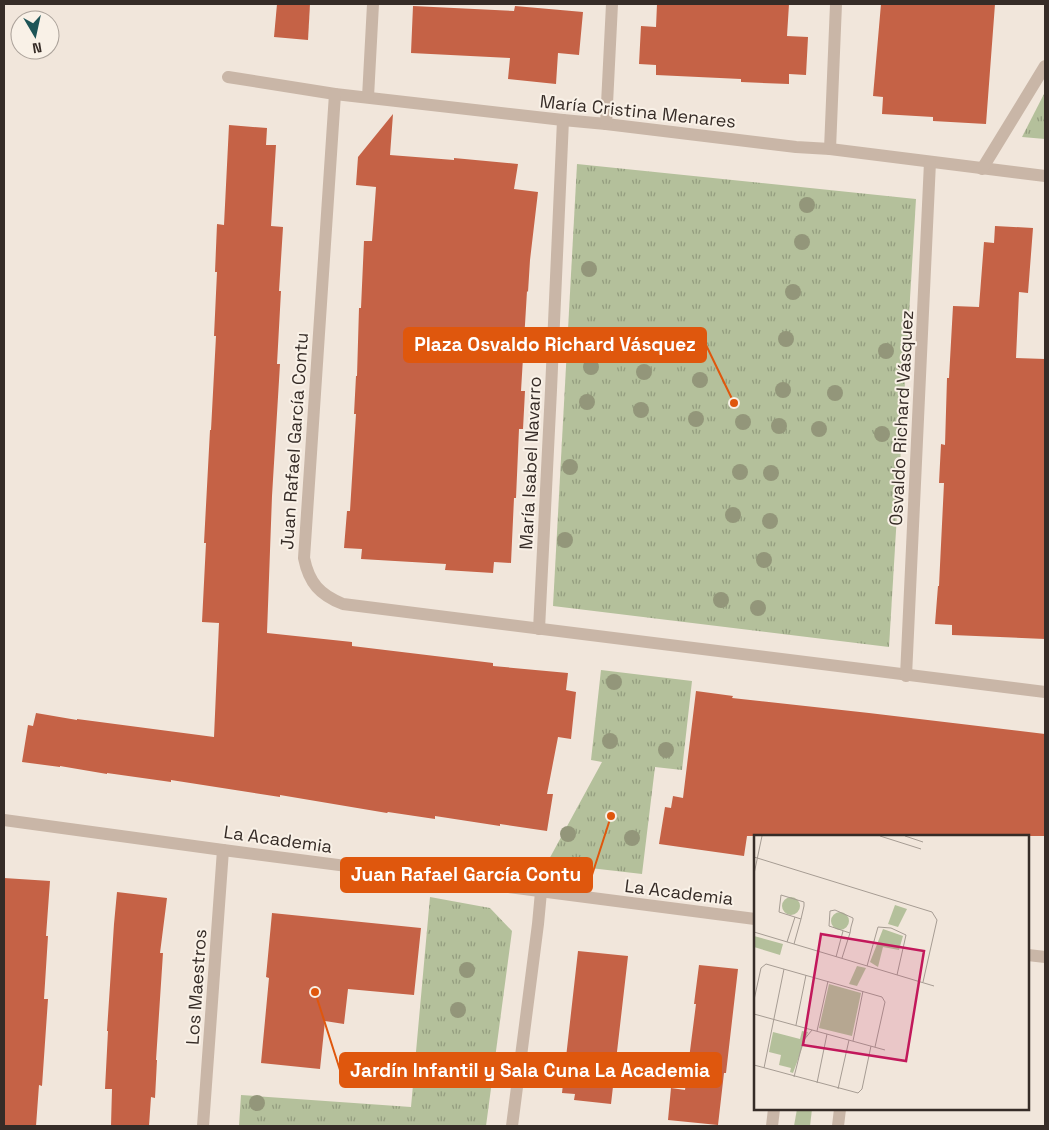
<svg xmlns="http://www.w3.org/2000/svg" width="1049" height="1130" viewBox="0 0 1049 1130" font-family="'Space Grotesk',sans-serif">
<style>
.green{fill:#b4c09b}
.park{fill:url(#park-tufts)}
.building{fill:#c56246}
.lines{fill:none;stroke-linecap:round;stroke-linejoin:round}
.street{stroke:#c9b6a7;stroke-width:12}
.tree{fill:#93967a}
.labels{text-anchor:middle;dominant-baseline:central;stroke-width:4;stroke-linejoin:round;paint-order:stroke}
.street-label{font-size:18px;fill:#362c27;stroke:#f9f1e7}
.inset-road{fill:none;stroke:#a69c93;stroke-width:1}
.view{fill:#c2185b;fill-opacity:0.15;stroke:#c2185b;stroke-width:2.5}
.inset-edge{fill:none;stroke:#362c27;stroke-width:2.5}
.leader{fill:none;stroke:#df570d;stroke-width:2}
.callout-dot{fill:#df570d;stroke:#f9f1e7;stroke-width:2}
.callout{fill:#df570d;stroke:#df570d;stroke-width:2}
.callout-label{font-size:19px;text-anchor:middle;font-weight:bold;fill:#fff}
</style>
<defs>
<pattern id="park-tufts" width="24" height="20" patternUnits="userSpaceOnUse" patternTransform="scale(1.25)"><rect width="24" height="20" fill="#b4c09b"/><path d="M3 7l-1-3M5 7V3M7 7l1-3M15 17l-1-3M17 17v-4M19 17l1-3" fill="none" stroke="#939c7e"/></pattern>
</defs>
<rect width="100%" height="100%" fill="#f1e6db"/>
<path class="green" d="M797,1109H812L810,1126H794Z"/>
<g class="park">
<path d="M1045,92V139L1022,137Z"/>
<path d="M577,164L916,199L889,647L553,606Z"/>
<path d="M601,670L692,681L682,770L655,767L642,874L547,863L602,762L591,760Z"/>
<path d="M430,897L490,908L512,931L486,1126H239L241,1095L411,1107Z"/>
</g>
<g class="building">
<path d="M277,4H310L308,40L274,37Z"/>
<path d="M657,4H789L787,36L808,37L806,75L789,74V84L741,82V79L656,75V65L639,64L641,26L656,27Z"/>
<path d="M881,4H995L986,124L933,121V117L882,114L883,97L873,96Z"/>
<path d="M413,6L514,11L515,6L583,12L579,55L558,53L556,84L508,79L510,58L411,53Z"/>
<path d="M393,114L390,155L454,160V158L518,164L514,189L538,192L530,260L528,292L527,291L521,391H525L523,429H519L516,498H514L511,563L494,562L493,573L445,570L446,564L361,559L362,549L344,548L347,511H350L356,414H354L356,376H357L359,308H361L364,241H372L376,187L356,185L358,157Z"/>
<path d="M229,125L267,128L266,145H276L271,226L283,227L279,291H281L277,364H280L272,496L267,633L352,642V646L493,663V666L568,673L566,690L576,692L571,739L558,737L547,794H553L547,831L500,824V826L435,816V819L388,812L387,813L280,795V797L171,780V782L107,773V774L60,766V767L22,762L28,725L33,726L36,713L77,720V719L214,737L219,623L202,622L206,543H204L210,430H211L216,336H214L217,272H215L217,224L224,225Z"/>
<path d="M995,226L1033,228L1028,293L1019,292L1016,358L1045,359V639L952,635V625L935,624L938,586H939L944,483H939L941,444L945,445L947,378H949L953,306L979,307L984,242L994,243Z"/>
<path d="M696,691L733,696L732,698L869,713L1045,734V836H747L744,856L659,844L665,807L671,808L673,796L683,798Z"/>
<path d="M4,878L50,881L46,936H48L44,999H48L42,1086L39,1085L36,1126H4Z"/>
<path d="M117,892L167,898L160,953H163L156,1060H157L155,1098L151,1097L149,1126H111L112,1089H105L108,1031H107L114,924Z"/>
<path d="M272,913L421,928L414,995L348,989L344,1024L325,1021L320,1069L261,1063L269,978L266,977Z"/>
<path d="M578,951L628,956L611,1104L574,1100L575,1094L562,1093Z"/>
<path d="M699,965L738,969L726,1073H724L718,1125L668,1120L671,1088L685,1090L696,1004H694Z"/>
</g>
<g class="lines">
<g class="street">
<path d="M228,77L335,94L563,120L606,124L796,147L830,149L1045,176"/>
<path d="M335,94L304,558C309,583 320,595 343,604L1045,692"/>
<path d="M368,97L373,4"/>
<path d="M606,124L612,4"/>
<path d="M830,149L836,4"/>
<path d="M982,169L1045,66"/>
<path d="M539,629L551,390L563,120"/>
<path d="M906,676L930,162"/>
<path d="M4,820L223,850L755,919"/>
<path d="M1028,955L1045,957"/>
<path d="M203,1126L223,850"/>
<path d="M512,1126L538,924L541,892"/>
<path d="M772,1126L774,1109"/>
<path d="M838,1126L840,1109"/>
</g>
</g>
<g class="tree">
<circle cx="807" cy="205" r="8"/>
<circle cx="802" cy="242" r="8"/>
<circle cx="589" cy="269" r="8"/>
<circle cx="793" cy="292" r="8"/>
<circle cx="786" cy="339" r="8"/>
<circle cx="886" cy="351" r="8"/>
<circle cx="591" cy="367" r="8"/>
<circle cx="644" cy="372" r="8"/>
<circle cx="700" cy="380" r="8"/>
<circle cx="783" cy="390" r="8"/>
<circle cx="835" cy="393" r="8"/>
<circle cx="587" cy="402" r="8"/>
<circle cx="641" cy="410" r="8"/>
<circle cx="696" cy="419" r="8"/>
<circle cx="743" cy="422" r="8"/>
<circle cx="779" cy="426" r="8"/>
<circle cx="819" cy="429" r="8"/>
<circle cx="882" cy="434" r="8"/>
<circle cx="570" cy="467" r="8"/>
<circle cx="740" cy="472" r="8"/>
<circle cx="771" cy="473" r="8"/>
<circle cx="733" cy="515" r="8"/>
<circle cx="770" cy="521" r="8"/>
<circle cx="565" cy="540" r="8"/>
<circle cx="764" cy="560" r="8"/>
<circle cx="721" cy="600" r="8"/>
<circle cx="758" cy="608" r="8"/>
<circle cx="614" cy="682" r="8"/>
<circle cx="610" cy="741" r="8"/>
<circle cx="666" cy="750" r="8"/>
<circle cx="568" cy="834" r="8"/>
<circle cx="632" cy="838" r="8"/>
<circle cx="467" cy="970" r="8"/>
<circle cx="458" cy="1010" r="8"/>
<circle cx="257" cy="1103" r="8"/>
</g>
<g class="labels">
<g class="street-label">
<text transform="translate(638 111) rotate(6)">María Cristina Menares</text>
<text transform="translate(901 418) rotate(-87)">Osvaldo Richard Vásquez</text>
<text transform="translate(294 441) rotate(-86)">Juan Rafael García Contu</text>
<text transform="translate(530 463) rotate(-87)">María Isabel Navarro</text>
<text transform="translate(278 839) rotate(8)">La Academia</text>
<text transform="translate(679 892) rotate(7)">La Academia</text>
<text transform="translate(196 987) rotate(-86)">Los Maestros</text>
</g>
</g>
<g transform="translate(754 835)">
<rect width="275" height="275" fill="#f1e6db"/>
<path d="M28 71a9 9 0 1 1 18 0a9 9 0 1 1-18 0ZM141,70L153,74L144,92L134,89ZM77 86a9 9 0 1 1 18 0a9 9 0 1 1-18 0ZM129,94L149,101L145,115L129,112L124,132L116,127ZM0,101L29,109L26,120L0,112ZM103,131L112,133L103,151L95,149ZM75,149L107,158L98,201L65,193ZM48,196L54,197L39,238L36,237L37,233L25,230L27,220L15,217L19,197L46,204Z" fill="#b4c09b"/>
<path class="inset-road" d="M126,1L167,14M151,1L169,7M0,22L178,77L183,85L169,147M0,39L8,1M0,97L180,151M33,107L41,82M40,109L47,84L50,71V67L27,60L25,77L47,84M82,122L89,96M88,123L96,98L97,92L99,85V83L81,75L76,76L75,91L96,98M113,131L124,92L137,93L152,100L143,140M0,165L7,133L12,129L128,162L131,167L121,212M0,179L131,215M42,190L52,140M63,196L74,146M99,206L109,156M0,230L104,258L108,254L117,211M10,233L30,134M40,242L49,206L58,195M63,248L73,199M84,254L95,205"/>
<path class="view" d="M67,99L170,116L152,226L49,210Z"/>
<rect width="275" height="275" class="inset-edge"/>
</g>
<path class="leader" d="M734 403L706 345M611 816L592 875M315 992L340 1070"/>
<g class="callout-dot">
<circle cx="734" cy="403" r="5"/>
<circle cx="611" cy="816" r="5"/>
<circle cx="315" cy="992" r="5"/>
</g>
<g class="callout">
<rect x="404" y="328" width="302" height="34" rx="5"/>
<rect x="341" y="858" width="251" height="34" rx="5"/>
<rect x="340" y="1053" width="381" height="34" rx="5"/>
</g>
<g class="callout-label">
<text x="555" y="351">Plaza Osvaldo Richard Vásquez</text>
<text x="466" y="881">Juan Rafael García Contu</text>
<text x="530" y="1077">Jardín Infantil y Sala Cuna La Academia</text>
</g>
<rect width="1049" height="1130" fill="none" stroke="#362c27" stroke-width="10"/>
<g transform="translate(35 35) rotate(171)"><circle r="24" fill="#f9f1e7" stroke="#aba29a"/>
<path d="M0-4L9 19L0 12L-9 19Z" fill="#1d5457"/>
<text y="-8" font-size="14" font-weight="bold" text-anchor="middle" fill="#362c27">N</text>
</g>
</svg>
